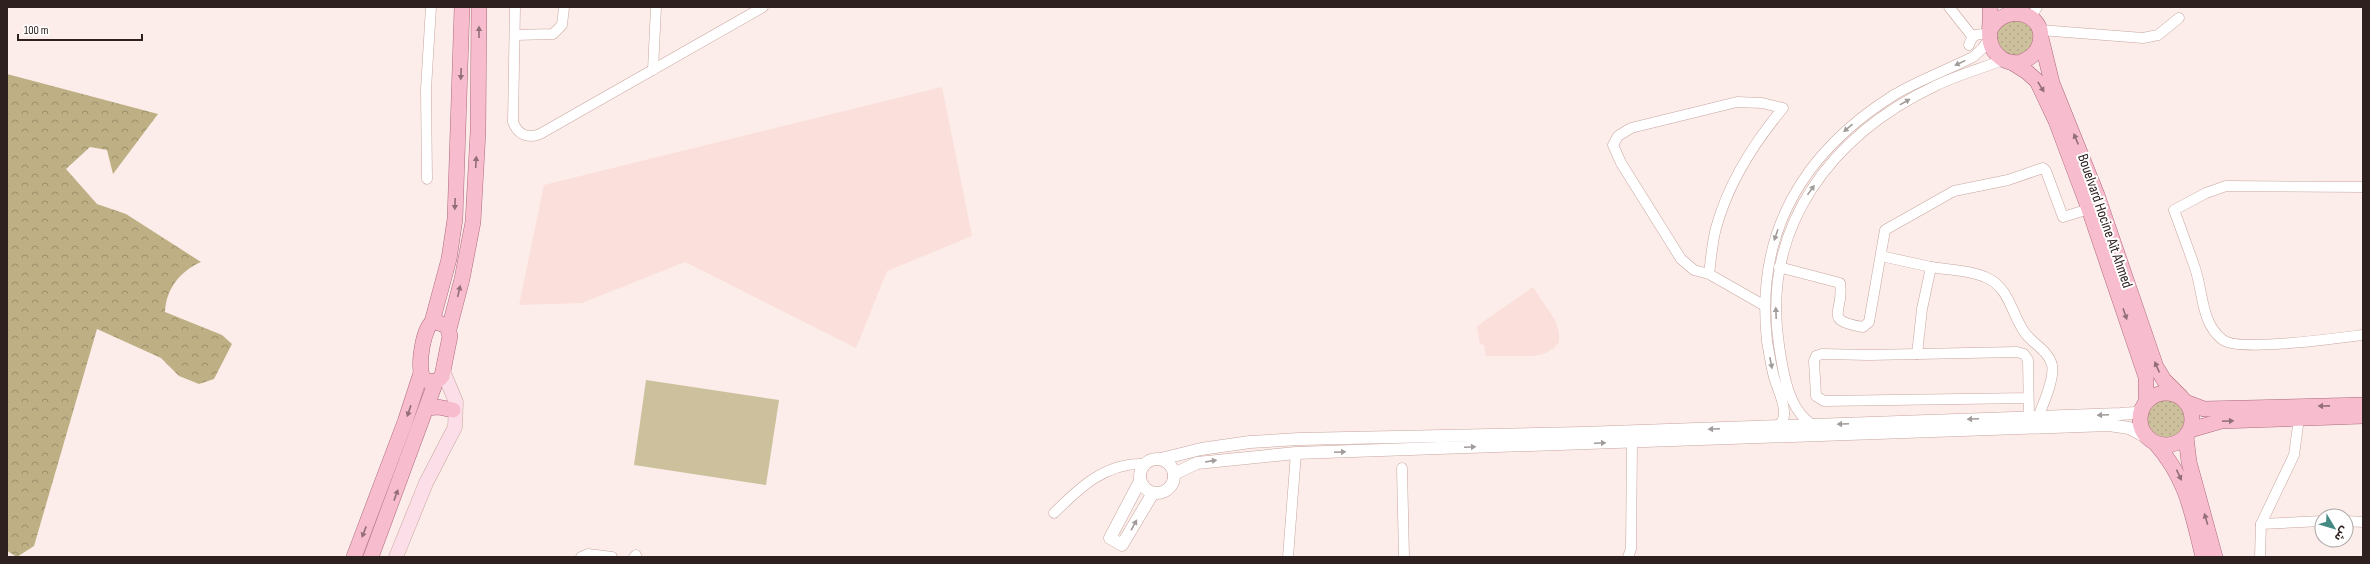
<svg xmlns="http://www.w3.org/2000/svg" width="2370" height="564" viewBox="0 0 2370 564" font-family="'Sofia Sans Condensed','Noto Sans Arabic',sans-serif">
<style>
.built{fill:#fbdfda}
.grass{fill:url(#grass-dots)}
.forest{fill:url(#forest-crowns)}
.garden{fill:#ccc19c}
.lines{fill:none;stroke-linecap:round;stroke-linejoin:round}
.minor-casing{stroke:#c8a59e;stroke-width:11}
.tertiary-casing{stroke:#c8a59e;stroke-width:13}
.secondary-casing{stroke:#c8a59e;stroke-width:15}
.primary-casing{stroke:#ad697c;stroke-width:16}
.minor{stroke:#fff;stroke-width:10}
.tertiary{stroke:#fff;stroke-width:12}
.secondary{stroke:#fbdee7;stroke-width:14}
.primary{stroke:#f7bcce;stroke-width:15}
.oneway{fill:#926e76}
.oneway2{fill:#a19b9a}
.labels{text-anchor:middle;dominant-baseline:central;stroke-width:4;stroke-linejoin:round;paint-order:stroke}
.street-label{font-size:15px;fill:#2e201e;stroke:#fff}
</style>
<defs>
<pattern id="grass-dots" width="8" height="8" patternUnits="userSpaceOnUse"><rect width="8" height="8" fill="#ccc19c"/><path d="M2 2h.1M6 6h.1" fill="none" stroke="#b0a686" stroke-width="1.8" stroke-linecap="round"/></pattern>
<pattern id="forest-crowns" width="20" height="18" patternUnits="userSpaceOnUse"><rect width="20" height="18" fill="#beb084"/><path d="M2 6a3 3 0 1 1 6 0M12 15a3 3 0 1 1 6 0" fill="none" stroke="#9b8f6b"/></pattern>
</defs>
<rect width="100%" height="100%" fill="#fcedea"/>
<g class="built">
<path d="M942,87L972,236L887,271L856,348L685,262L582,303L519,305L544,185Z"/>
<path d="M1533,287L1555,320L1559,332V342L1554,348L1546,353L1534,356H1486L1484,345L1480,344L1477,326Z"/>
</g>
<g class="grass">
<path d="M2017,17L2032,27L2035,41L2026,53L2012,57L1996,46L1997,27Z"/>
<circle cx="2165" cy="419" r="21"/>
</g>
<path class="forest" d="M7,74L158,114L113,174L107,150L90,147L66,169L97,204L126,214L201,262C180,271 166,289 165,312L222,335L232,344L214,379L199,384L179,376L161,358L97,329L34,546L17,557L7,551Z"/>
<path class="garden" d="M646,380L779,400L766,485L634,465Z"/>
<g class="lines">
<g class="minor-casing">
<g id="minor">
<path d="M515,7L513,122C518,135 528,139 540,134L763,7"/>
<path d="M1949,7L1972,36"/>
<path d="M2031,17L2037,7"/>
<path d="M2040,30L2143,38L2158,35L2179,18"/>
<path d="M515,35L553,34L562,25L564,7"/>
<path d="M1969,45C1973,33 1977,34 1989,34"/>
<path d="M653,70L656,7"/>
<path d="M427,179L426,89L431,7"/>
<path d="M2363,187L2226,186L2206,193L2174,210C2181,229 2188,248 2195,268C2203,291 2201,324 2223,340C2239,352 2339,338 2363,335"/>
<path d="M1881,256L1931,267L1922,309L1917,354"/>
<path d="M1779,267L1840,283C1845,312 1821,320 1863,327L1869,322L1885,230L1954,191L2008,180L2043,168L2046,171L2063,217L2089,209"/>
<path d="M1931,267C1948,270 1970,270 1985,277C2010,287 2011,314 2025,333C2033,344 2048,350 2052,365C2055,378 2043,405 2038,417"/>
<path d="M1709,274C1711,259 1712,243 1716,228C1728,184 1753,144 1783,108L1762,103L1737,102L1631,128L1618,136L1613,145L1621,163L1681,259L1694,270L1709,274L1765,306"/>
<path d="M2028,398L1824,401L1816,396L1814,361L1816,356L1822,354L1869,355L2017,352L2024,354L2028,360L2029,417"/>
<path d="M1813,425C1788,410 1783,372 1779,345C1761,226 1832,135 1935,86C1957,75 1980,69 2003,60"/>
<path d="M1779,426C1782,422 1785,417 1784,412C1784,401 1777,388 1774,377C1771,366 1769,353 1767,341C1755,233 1803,152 1894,95C1919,80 1947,70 1973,57L1982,49L1989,39"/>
<path d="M1402,468L1404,557"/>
<path d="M1054,513C1079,488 1106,462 1144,464"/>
<path d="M2346,521L2363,522"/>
<path d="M2261,524L2322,521"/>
<path d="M581,557L588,554L612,557"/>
<path d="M634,557L636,555"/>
<path d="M1288,557L1296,453"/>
<path d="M1628,557L1631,549L1632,442"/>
<path d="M2260,557L2261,524L2294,455L2299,418"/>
</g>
</g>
<g class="tertiary-casing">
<g id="tertiary">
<circle cx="1157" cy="476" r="17"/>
<path d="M1161,459L1201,449L1250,442L1299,439L1583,433L2038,417L2120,414L2135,413L2142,410"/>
<path d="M1174,474L1197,463L1296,453L2109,425L2129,428L2146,437"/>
<path d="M1140,481L1110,538L1122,545L1153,493"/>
</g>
</g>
<g class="secondary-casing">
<path id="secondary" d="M396,557L426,483L455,427L456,402L443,371"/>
</g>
<g class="primary-casing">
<g id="primary">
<path d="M1990,30C2006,0 2050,14 2039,46C2036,54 2029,59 2021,62C2015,64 2006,62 2001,58C1983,45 1992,25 1990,7"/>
<path d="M2041,38L2052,83L2097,195L2156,367L2164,380L2181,397"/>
<path d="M2011,62L2027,72L2037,81L2056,121L2089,209L2146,377V402"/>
<path d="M434,321L447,326L450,336L442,376C437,383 429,383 423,378C417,367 423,326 434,321Z"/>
<path d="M432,322L449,259L455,219L462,7"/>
<path d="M449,329L462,279L473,222L478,132L479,7"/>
<circle cx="2166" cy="419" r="26"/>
<path d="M2188,403L2204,409L2363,405"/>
<path d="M427,408L438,407L453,410"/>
<path d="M2190,430L2221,421L2363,416"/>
<path d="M2186,437L2189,462L2215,557"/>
<path d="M2156,444C2187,479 2192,513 2203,557"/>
<path d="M354,557L405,422L421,373"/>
<path d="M371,557L436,381"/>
</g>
</g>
<use href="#minor" class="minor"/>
<use href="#tertiary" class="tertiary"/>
<use href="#secondary" class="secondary"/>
<use href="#primary" class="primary"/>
</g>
<defs><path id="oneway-solid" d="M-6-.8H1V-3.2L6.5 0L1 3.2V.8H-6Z"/></defs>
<g class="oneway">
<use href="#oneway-solid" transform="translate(479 32) rotate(-90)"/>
<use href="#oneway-solid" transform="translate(461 74) rotate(92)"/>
<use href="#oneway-solid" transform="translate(2041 87) rotate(58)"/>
<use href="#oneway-solid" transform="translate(2076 139) rotate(-113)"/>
<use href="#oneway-solid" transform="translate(476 162) rotate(-87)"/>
<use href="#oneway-solid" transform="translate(455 204) rotate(92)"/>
<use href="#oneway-solid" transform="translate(459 291) rotate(-77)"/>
<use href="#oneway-solid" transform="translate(2125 314) rotate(71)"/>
<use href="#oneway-solid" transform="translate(2157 367) rotate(-114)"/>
<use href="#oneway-solid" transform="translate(2324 406) rotate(179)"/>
<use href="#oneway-solid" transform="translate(409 411) rotate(109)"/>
<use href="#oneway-solid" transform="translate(2228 421) rotate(-2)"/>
<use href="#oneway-solid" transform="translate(2179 475) rotate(65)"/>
<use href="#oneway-solid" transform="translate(396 495) rotate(-70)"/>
<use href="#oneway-solid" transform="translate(2206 519) rotate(-106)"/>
<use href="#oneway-solid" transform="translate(364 532) rotate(111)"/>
</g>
<g class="oneway2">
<use href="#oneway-solid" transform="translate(1960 63) rotate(154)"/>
<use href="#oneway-solid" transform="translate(1905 102) rotate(-29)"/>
<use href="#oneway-solid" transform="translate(1848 128) rotate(139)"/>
<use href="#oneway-solid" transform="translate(1811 190) rotate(-54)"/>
<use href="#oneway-solid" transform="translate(1776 235) rotate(109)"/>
<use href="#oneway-solid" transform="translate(1776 313) rotate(-92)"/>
<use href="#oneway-solid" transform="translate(1771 363) rotate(79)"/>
<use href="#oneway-solid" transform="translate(2103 415) rotate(178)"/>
<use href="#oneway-solid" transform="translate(1973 419) rotate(178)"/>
<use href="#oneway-solid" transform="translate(1843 424) rotate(178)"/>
<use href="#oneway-solid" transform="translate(1714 429) rotate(178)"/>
<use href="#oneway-solid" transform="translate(1600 443) rotate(-2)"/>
<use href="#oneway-solid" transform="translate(1470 447) rotate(-2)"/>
<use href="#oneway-solid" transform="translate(1340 452) rotate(-2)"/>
<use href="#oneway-solid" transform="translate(1211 461) rotate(-9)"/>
<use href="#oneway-solid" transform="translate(1134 525) rotate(-61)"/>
</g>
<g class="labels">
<g class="street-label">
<text transform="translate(2105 221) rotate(71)">Bouelvard Hocine Ait Ahmed</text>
</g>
</g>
<rect width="2370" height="564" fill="none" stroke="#2e201e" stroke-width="16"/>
<g transform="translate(2334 528) rotate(128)"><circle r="19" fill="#ffffff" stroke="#aba6a5"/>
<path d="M0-3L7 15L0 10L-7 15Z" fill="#448a82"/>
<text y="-6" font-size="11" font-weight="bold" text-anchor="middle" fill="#2e201e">ش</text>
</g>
<path d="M18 34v6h124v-6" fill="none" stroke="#2e201e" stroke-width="2"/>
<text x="24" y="34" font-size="12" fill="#2e201e" stroke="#ffffff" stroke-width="3" paint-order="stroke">100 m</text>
</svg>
